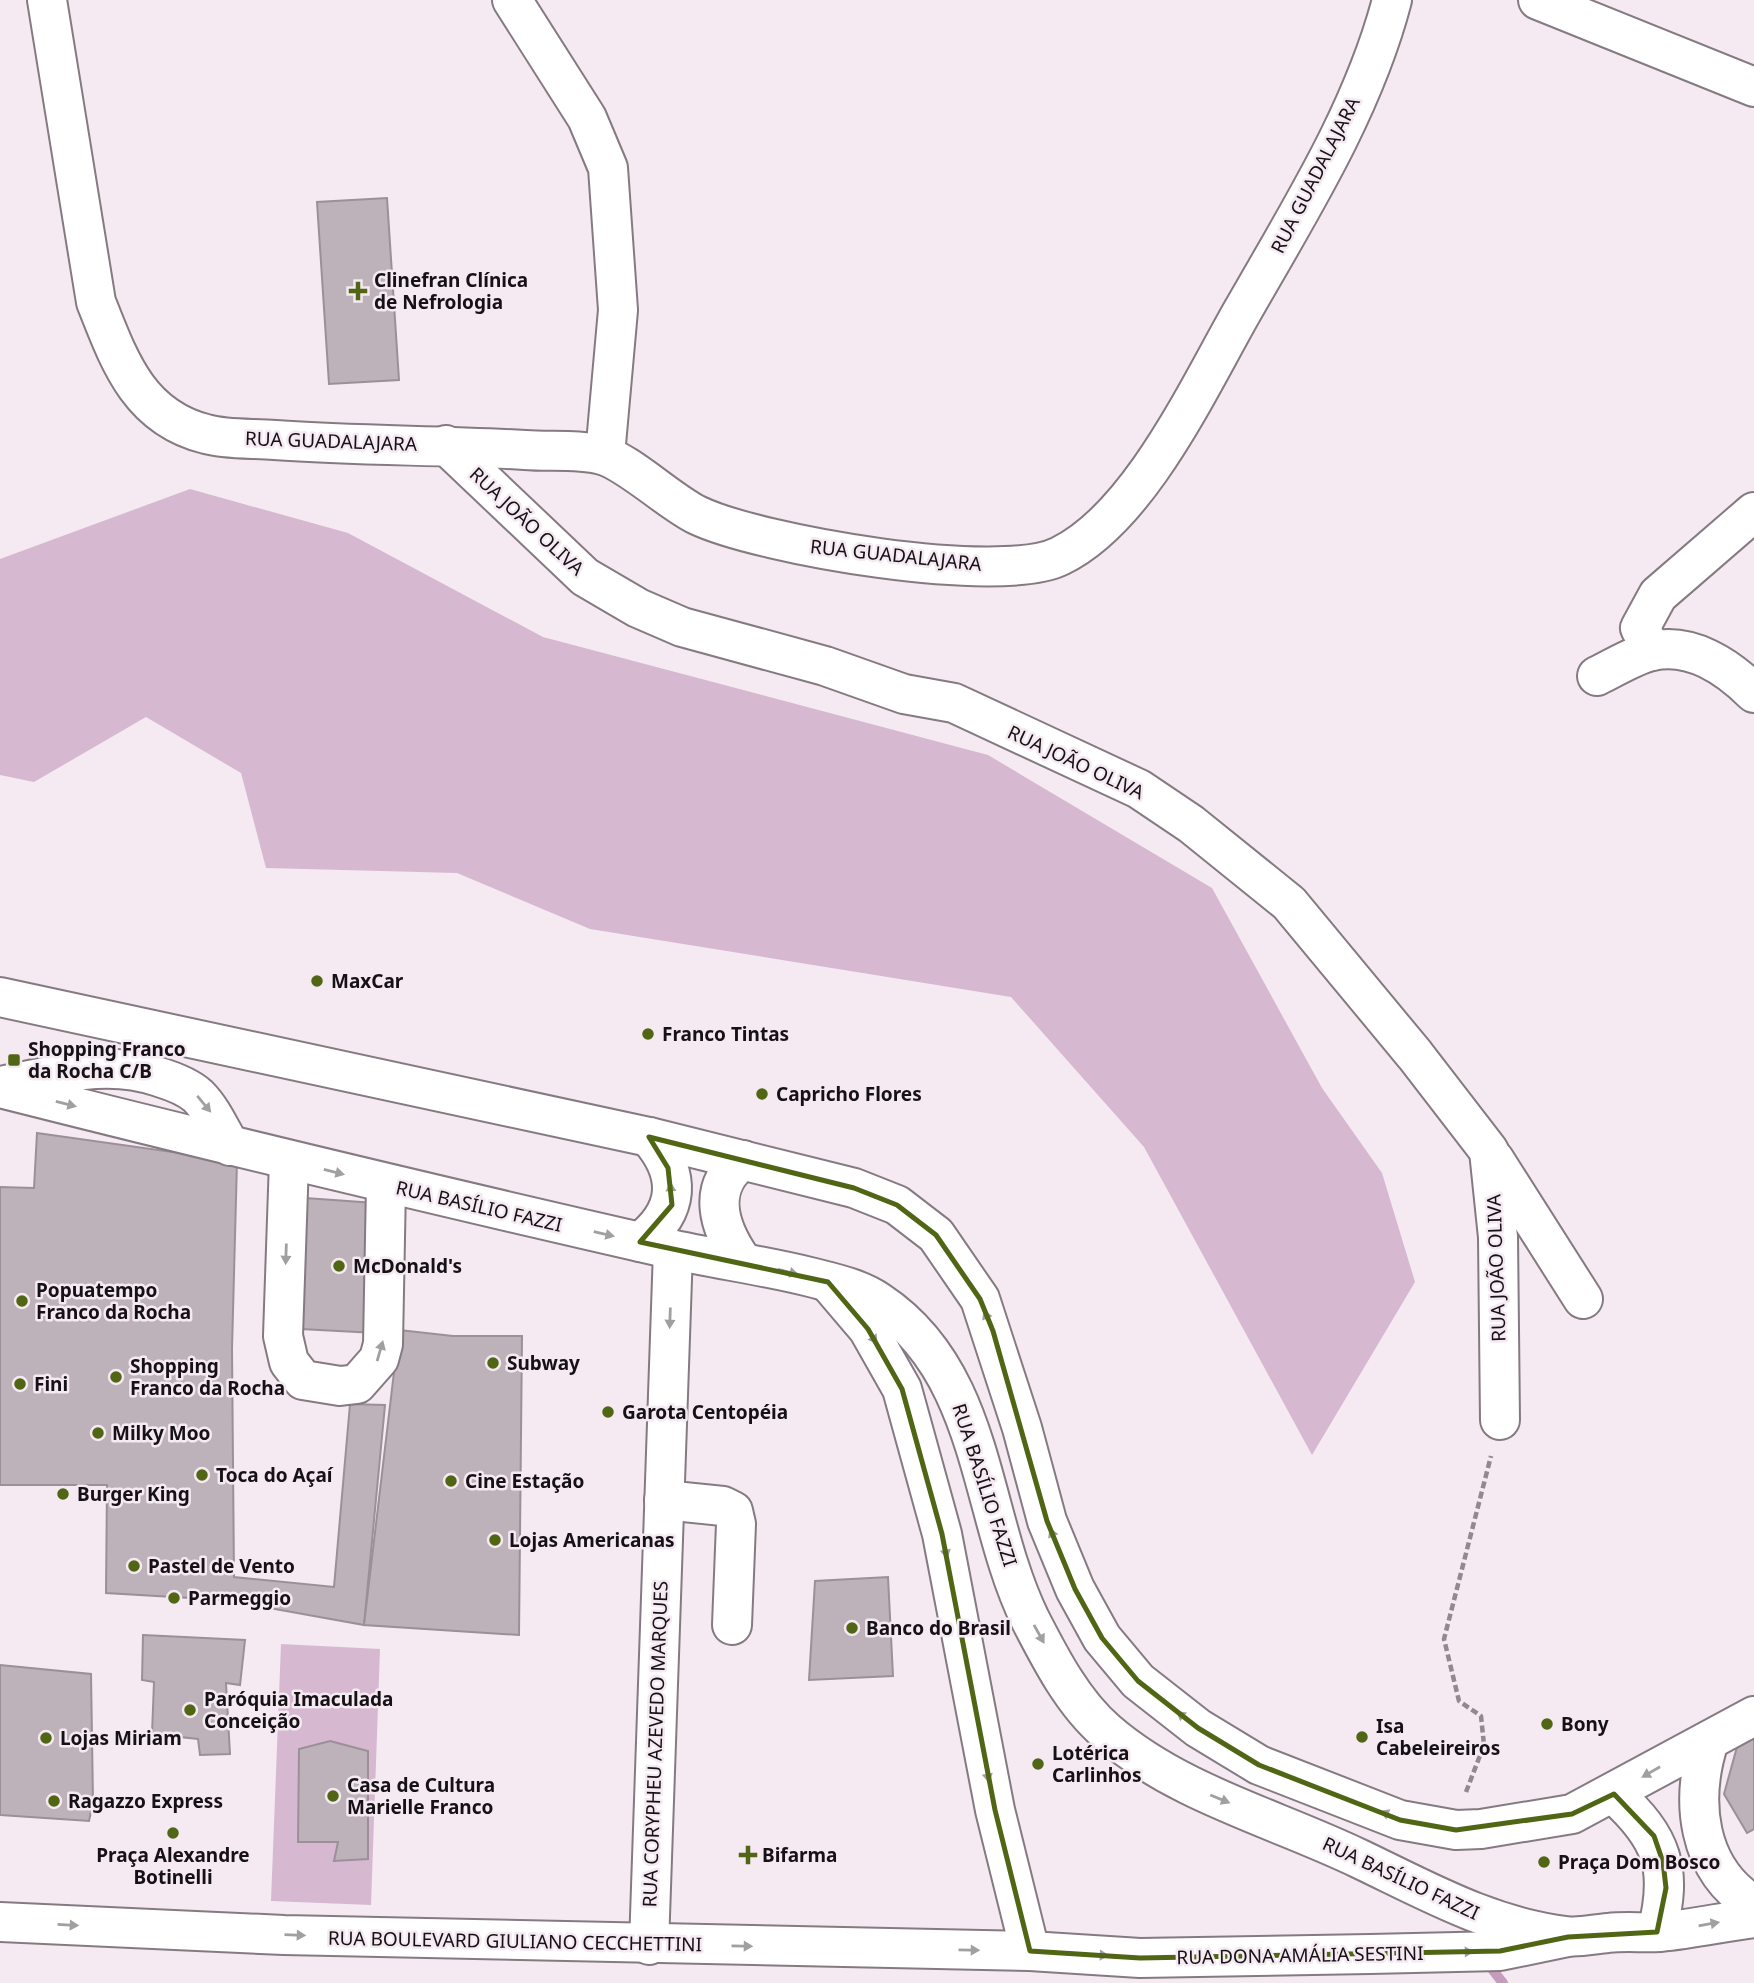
<svg xmlns="http://www.w3.org/2000/svg" width="1754" height="1983" viewBox="0 0 1754 1983" font-family="'Noto Sans',sans-serif">
<style>
.green{fill:#d6b9d0}
.lines{fill:none;stroke-linecap:round;stroke-linejoin:round}
.stream{stroke:#c69cbd;stroke-width:10}
.building{fill:#bdb1ba;stroke:#9b9098;stroke-width:2}
.minor-casing{stroke:#857a82;stroke-width:42}
.major-casing{stroke:#857a82;stroke-width:42}
.path{stroke:#91898f;stroke-width:4.5;stroke-dasharray:7 3.5;stroke-linecap:butt}
.minor{stroke:#fff;stroke-width:38}
.major{stroke:#fff;stroke-width:38}
.oneway{fill:#a1a0a1}
.marked{fill:none;stroke:#506614;stroke-width:5;stroke-linejoin:round}
.poi-dot{fill:#506614;stroke:#f5e9f2;stroke-width:2.5}
.labels{text-anchor:middle;dominant-baseline:central;stroke-width:5;stroke-linejoin:round;paint-order:stroke}
.street-label{font-size:19px;fill:#151114;stroke:#f5e9f2}
.poi-label{font-size:19px;font-weight:bold;fill:#151114;stroke:#f5e9f2;text-anchor:start}
</style>
<rect width="100%" height="100%" fill="#f5e9f2"/>
<g class="green">
<path d="M190,489L348,533L543,637L988,755L1212,888L1322,1088L1382,1173L1415,1282L1312,1455L1144,1147L1011,997L590,929L457,873L266,868L241,773L146,717L34,782L0,775V559Z"/>
<path d="M281,1644L380,1649L371,1905L271,1901Z"/>
</g>
<g class="lines">
<path class="stream" d="M1492,1969L1503,1983"/>
</g>
<g class="building">
<path d="M387,198L399,380L329,384L317,202Z"/>
<path d="M37,1133L237,1161L232,1349L234,1577L334,1587L350,1404L385,1405L364,1625L224,1600L106,1593L107,1485H0V1187L34,1188Z"/>
<path d="M305,1198L375,1203V1333L301,1329Z"/>
<path d="M399,1330L453,1336H522L519,1635L364,1625Z"/>
<path d="M888,1577L893,1676L809,1680L815,1581Z"/>
<path d="M143,1635L245,1640L240,1685L226,1683L230,1754L200,1755L198,1739L152,1734L154,1682L142,1680Z"/>
<path d="M0,1665L91,1674L93,1802L89,1821L0,1815Z"/>
<path d="M1754,1736V1829L1747,1833L1724,1794L1737,1747Z"/>
<path d="M330,1741L368,1751V1859L334,1861L338,1842H298L299,1749Z"/>
</g>
<g class="lines">
<g class="minor-casing">
<g id="minor">
<path d="M47,0L96,302C119,360 138,417 206,434C227,440 253,438 275,440C358,446 442,445 525,450C549,452 579,449 602,455C627,461 670,502 697,515C759,545 1000,586 1060,556C1140,517 1200,385 1243,310C1299,212 1363,111 1392,0"/>
<path d="M512,0L587,118L608,168L618,310L605,455"/>
<path d="M1538,0L1754,87"/>
<path d="M446,445L585,577L638,608L682,627L825,666L904,694L954,703L1139,789L1191,824L1289,903L1415,1055L1489,1151L1498,1237L1500,1420"/>
<path d="M1652,651L1640,628L1658,595L1754,512"/>
<path d="M1597,676C1614,668 1634,655 1652,651C1691,642 1728,667 1754,693"/>
<path d="M0,1086C55,1076 104,1058 159,1077C172,1081 188,1087 198,1096C212,1110 220,1129 230,1146"/>
<path d="M1494,1159L1583,1299"/>
<path d="M289,1161L283,1336L289,1362L303,1380L340,1386L357,1384L379,1359L383,1344L386,1185"/>
<path d="M828,1282L868,1329L902,1389L942,1534L995,1810L1030,1951"/>
<path d="M664,1500L723,1506L733,1511L736,1524L732,1625"/>
<path d="M0,1922L284,1935L1030,1951L1140,1958L1370,1954L1500,1951L1568,1937"/>
<path d="M649,1945L673,1250"/>
</g>
</g>
<g class="major-casing">
<g id="major">
<path d="M0,997L649,1137L854,1188L897,1205L936,1235L980,1299L1022,1428L1047,1521L1075,1589L1102,1638L1138,1681L1198,1728L1259,1765L1400,1820L1456,1830L1481,1829L1572,1814L1754,1716"/>
<path d="M0,1088C221,1144 443,1197 666,1248C714,1259 762,1265 810,1277C833,1283 859,1288 879,1302C986,1373 979,1515 1030,1619C1050,1658 1073,1703 1107,1732C1179,1794 1275,1818 1360,1859C1427,1891 1490,1927 1566,1936C1579,1938 1594,1934 1608,1933C1625,1931 1643,1933 1660,1932C1692,1929 1723,1922 1754,1918"/>
<path d="M640,1242C680,1211 682,1175 649,1137"/>
<path d="M742,1261C719,1228 705,1187 743,1160"/>
<path d="M1709,1741C1690,1800 1696,1869 1754,1905"/>
<path d="M1614,1794C1663,1838 1673,1869 1657,1932"/>
</g>
</g>
<path class="path" d="M1466,1792L1484,1745L1481,1716L1459,1701L1444,1639L1491,1456"/>
<use href="#minor" class="minor"/>
<use href="#major" class="major"/>
</g>
<defs><path id="oneway-solid" d="M-6-.8H1V-3.2L6.5 0L1 3.2V.8H-6Z" transform="scale(1.75)"/></defs>
<g class="oneway">
<use href="#oneway-solid" transform="translate(66 1104) rotate(14)"/>
<use href="#oneway-solid" transform="translate(204 1104) rotate(50)"/>
<use href="#oneway-solid" transform="translate(334 1172) rotate(14)"/>
<use href="#oneway-solid" transform="translate(671 1193) rotate(-92)"/>
<use href="#oneway-solid" transform="translate(604 1234) rotate(13)"/>
<use href="#oneway-solid" transform="translate(286 1254) rotate(92)"/>
<use href="#oneway-solid" transform="translate(788 1272) rotate(14)"/>
<use href="#oneway-solid" transform="translate(670 1318) rotate(92)"/>
<use href="#oneway-solid" transform="translate(988 1320) rotate(-112)"/>
<use href="#oneway-solid" transform="translate(871 1335) rotate(55)"/>
<use href="#oneway-solid" transform="translate(380 1351) rotate(-74)"/>
<use href="#oneway-solid" transform="translate(1054 1538) rotate(-113)"/>
<use href="#oneway-solid" transform="translate(945 1548) rotate(79)"/>
<use href="#oneway-solid" transform="translate(1039 1634) rotate(61)"/>
<use href="#oneway-solid" transform="translate(1185 1718) rotate(-142)"/>
<use href="#oneway-solid" transform="translate(987 1772) rotate(79)"/>
<use href="#oneway-solid" transform="translate(1651 1772) rotate(150)"/>
<use href="#oneway-solid" transform="translate(1220 1799) rotate(22)"/>
<use href="#oneway-solid" transform="translate(1390 1815) rotate(-159)"/>
<use href="#oneway-solid" transform="translate(1709 1924) rotate(-10)"/>
<use href="#oneway-solid" transform="translate(68 1925) rotate(3)"/>
<use href="#oneway-solid" transform="translate(295 1935) rotate(2)"/>
<use href="#oneway-solid" transform="translate(742 1946) rotate(1)"/>
<use href="#oneway-solid" transform="translate(969 1950) rotate(1)"/>
<use href="#oneway-solid" transform="translate(1463 1952) rotate(-1)"/>
<use href="#oneway-solid" transform="translate(1098 1955) rotate(3)"/>
</g>
<path class="marked" d="M649,1137L854,1188L897,1205L936,1235L980,1299L993,1331L1047,1521L1075,1589L1102,1638L1138,1681L1198,1728L1259,1765L1400,1820L1456,1830L1572,1814L1614,1794L1654,1836L1663,1862L1666,1888L1657,1932L1568,1937L1500,1951L1140,1958L1030,1951L995,1810L942,1534L902,1389L868,1329L828,1282L640,1242L672,1205L668,1168Z"/>
<g class="poi-dot">
<path d="M354.5 280.5h7v7h7v7h-7v7h-7v-7h-7v-7h7z"/>
<circle cx="317" cy="981" r="7"/>
<circle cx="648" cy="1034" r="7"/>
<rect x="7" y="1053" width="14" height="14" rx="3.5"/>
<circle cx="762" cy="1094" r="7"/>
<circle cx="339" cy="1266" r="7"/>
<circle cx="22" cy="1301" r="7"/>
<circle cx="493" cy="1363" r="7"/>
<circle cx="116" cy="1377" r="7"/>
<circle cx="20" cy="1384" r="7"/>
<circle cx="608" cy="1412" r="7"/>
<circle cx="98" cy="1433" r="7"/>
<circle cx="202" cy="1475" r="7"/>
<circle cx="451" cy="1481" r="7"/>
<circle cx="63" cy="1494" r="7"/>
<circle cx="495" cy="1540" r="7"/>
<circle cx="134" cy="1566" r="7"/>
<circle cx="174" cy="1598" r="7"/>
<circle cx="852" cy="1628" r="7"/>
<circle cx="190" cy="1710" r="7"/>
<circle cx="1547" cy="1724" r="7"/>
<circle cx="1362" cy="1737" r="7"/>
<circle cx="46" cy="1738" r="7"/>
<circle cx="1038" cy="1764" r="7"/>
<circle cx="333" cy="1796" r="7"/>
<circle cx="54" cy="1801" r="7"/>
<circle cx="173" cy="1833" r="7"/>
<path d="M744.5 1844.5h7v7h7v7h-7v7h-7v-7h-7v-7h7z"/>
<circle cx="1544" cy="1862" r="7"/>
</g>
<g class="labels">
<g class="street-label">
<text transform="translate(1315 175) rotate(-63)">RUA GUADALAJARA</text>
<text transform="translate(331 441) rotate(2)">RUA GUADALAJARA</text>
<text transform="translate(527 521) rotate(43)">RUA JOÃO OLIVA</text>
<text transform="translate(896 555) rotate(6)">RUA GUADALAJARA</text>
<text transform="translate(1076 762) rotate(25)">RUA JOÃO OLIVA</text>
<text transform="translate(479 1206) rotate(13)">RUA BASÍLIO FAZZI</text>
<text transform="translate(1496 1268) rotate(-92)">RUA JOÃO OLIVA</text>
<text transform="translate(985 1485) rotate(72)">RUA BASÍLIO FAZZI</text>
<text transform="translate(655 1744) rotate(-88)">RUA CORYPHEU AZEVEDO MARQUES</text>
<text transform="translate(1401 1878) rotate(25)">RUA BASÍLIO FAZZI</text>
<text transform="translate(515 1941) rotate(1)">RUA BOULEVARD GIULIANO CECCHETTINI</text>
<text transform="translate(1300 1955) rotate(-1)">RUA DONA AMÁLIA SESTINI</text>
</g>
<g class="poi-label">
<text x="374" y="280">Clinefran Clínica<tspan x="374" dy="22">de Nefrologia</tspan></text>
<text x="331" y="981">MaxCar</text>
<text x="662" y="1034">Franco Tintas</text>
<text x="28" y="1049">Shopping Franco<tspan x="28" dy="22">da Rocha C/B</tspan></text>
<text x="776" y="1094">Capricho Flores</text>
<text x="353" y="1266">McDonald's</text>
<text x="36" y="1290">Popuatempo<tspan x="36" dy="22">Franco da Rocha</tspan></text>
<text x="507" y="1363">Subway</text>
<text x="130" y="1366">Shopping<tspan x="130" dy="22">Franco da Rocha</tspan></text>
<text x="34" y="1384">Fini</text>
<text x="622" y="1412">Garota Centopéia</text>
<text x="112" y="1433">Milky Moo</text>
<text x="216" y="1475">Toca do Açaí</text>
<text x="465" y="1481">Cine Estação</text>
<text x="77" y="1494">Burger King</text>
<text x="509" y="1540">Lojas Americanas</text>
<text x="148" y="1566">Pastel de Vento</text>
<text x="188" y="1598">Parmeggio</text>
<text x="866" y="1628">Banco do Brasil</text>
<text x="204" y="1699">Paróquia Imaculada<tspan x="204" dy="22">Conceição</tspan></text>
<text x="1561" y="1724">Bony</text>
<text x="1376" y="1726">Isa<tspan x="1376" dy="22">Cabeleireiros</tspan></text>
<text x="60" y="1738">Lojas Miriam</text>
<text x="1052" y="1753">Lotérica<tspan x="1052" dy="22">Carlinhos</tspan></text>
<text x="347" y="1785">Casa de Cultura<tspan x="347" dy="22">Marielle Franco</tspan></text>
<text x="68" y="1801">Ragazzo Express</text>
<text x="173" y="1855" text-anchor="middle">Praça Alexandre<tspan x="173" dy="22">Botinelli</tspan></text>
<text x="762" y="1855">Bifarma</text>
<text x="1558" y="1862">Praça Dom Bosco</text>
</g>
</g>
</svg>
